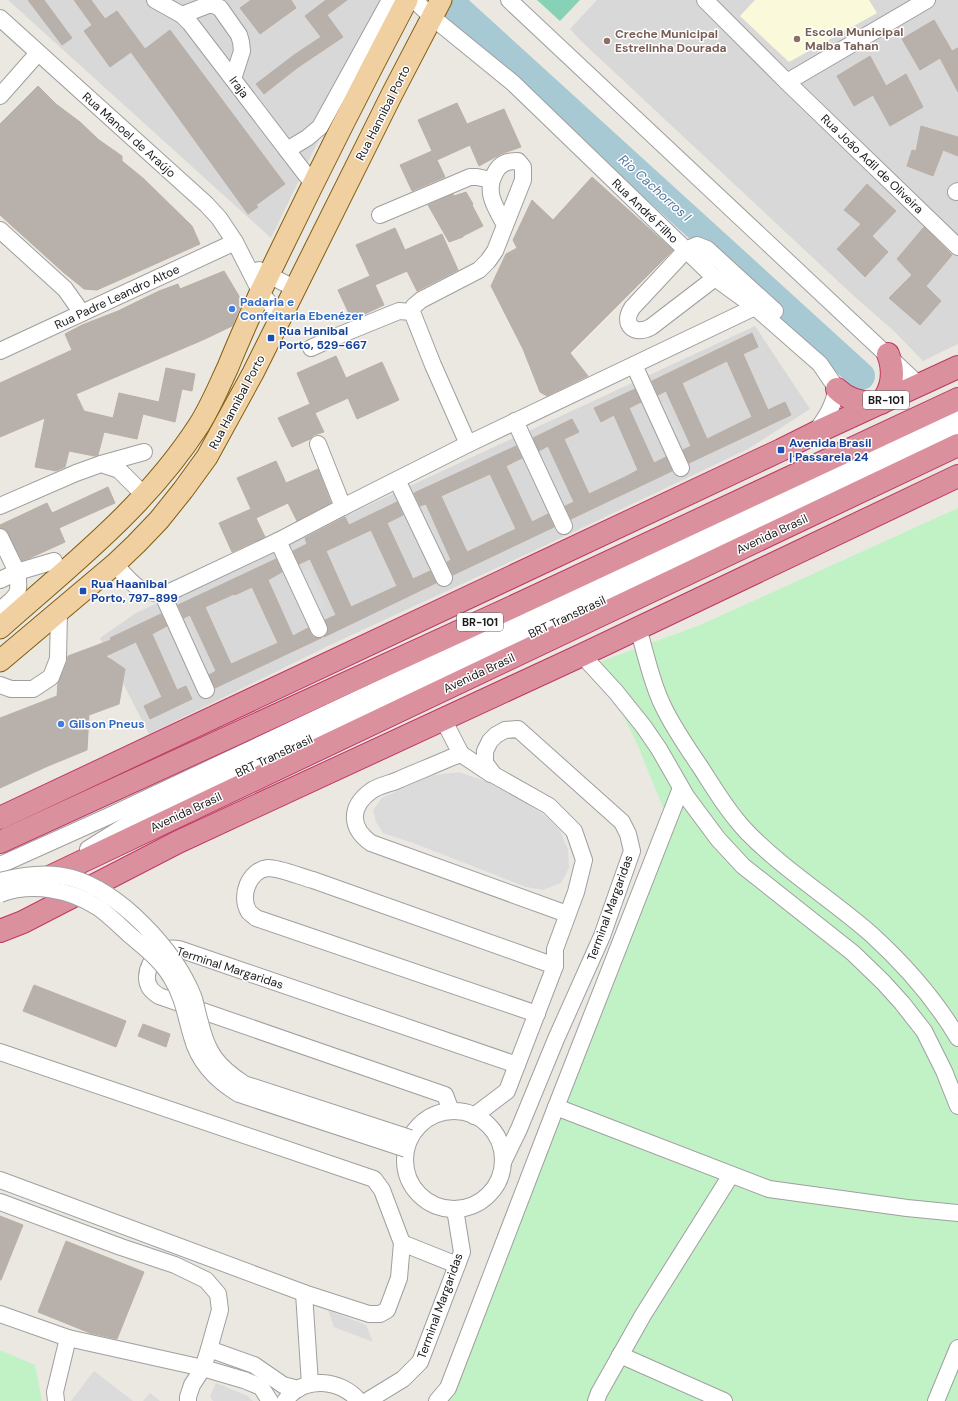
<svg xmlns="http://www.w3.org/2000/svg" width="958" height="1401" viewBox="0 0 958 1401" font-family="'DM Sans',sans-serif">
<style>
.residential{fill:#d9d8d8}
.education{fill:#fafadb}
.park{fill:#c1f2c6}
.pitch{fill:#87d2b6}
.parking{fill:#dbdbdb}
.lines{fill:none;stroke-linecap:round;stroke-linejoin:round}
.river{stroke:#a6c9d4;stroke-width:28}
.building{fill:#b8b1ab;stroke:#bbafa5;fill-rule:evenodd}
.minor-casing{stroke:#9f9f9f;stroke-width:18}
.major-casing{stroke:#815e10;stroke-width:23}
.highway-casing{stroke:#c03764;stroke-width:24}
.minor{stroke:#fff;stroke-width:16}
.major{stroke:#f0cfa1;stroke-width:21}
.highway{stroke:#db919d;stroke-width:22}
.minor-bridge-casing{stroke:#9f9f9f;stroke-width:18;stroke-linecap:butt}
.minor-bridge{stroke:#fff;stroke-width:16}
.education-dot{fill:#8d6e63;stroke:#fff;stroke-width:1.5}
.shop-dot{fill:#3f7fe0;stroke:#fff;stroke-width:1.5}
.transit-dot{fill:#1a4fb4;stroke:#fff;stroke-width:1.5}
.labels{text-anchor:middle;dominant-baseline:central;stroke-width:3;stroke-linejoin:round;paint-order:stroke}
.shield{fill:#fff;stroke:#5f5f5f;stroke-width:1}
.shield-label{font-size:11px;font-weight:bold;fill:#1b1b1b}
.education-label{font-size:12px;font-weight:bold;fill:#785e54;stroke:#fff;text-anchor:start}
.street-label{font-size:12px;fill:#1b1b1b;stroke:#fff}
.shop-label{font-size:12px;font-weight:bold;fill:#366cbe;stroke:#fff;text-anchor:start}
.transit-label{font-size:12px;font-weight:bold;fill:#164399;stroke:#fff;text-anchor:start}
.water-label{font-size:13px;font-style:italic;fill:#53779e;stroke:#fff}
</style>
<rect width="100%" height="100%" fill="#ebe8e1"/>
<g class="residential">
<path d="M8,0H387L271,238Z"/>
<path d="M597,0H958V344L923,361L894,331L856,298L581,41L570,29Z"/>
<path d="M755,326L810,409L748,449L527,554L328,646L149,734L100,638L136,613Z"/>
</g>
<path class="education" d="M755,0H869L877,13L789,62L740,16Z"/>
<g class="park">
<path d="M958,508V1401H431L444,1388L666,815L637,744L617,702L583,668L700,625Z"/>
<path d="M0,1350L35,1365L42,1401H0Z"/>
</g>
<path class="pitch" d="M537,0H580L560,21Z"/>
<g class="parking">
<path d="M665,401L682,439L664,448L646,409Z"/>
<path d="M542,455L560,493L541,502L524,463Z"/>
<path d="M425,511L442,550L424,558L406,520Z"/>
<path d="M309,568L326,607L308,615L290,577Z"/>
<path d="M189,624L206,663L188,671L170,633Z"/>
<path d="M459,772L490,783L523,801L548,818L560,831L568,850L569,868L561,883L543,890L526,887L416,844L383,833L376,822L373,810L382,798L429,776Z"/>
<path d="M328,1310L366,1325L373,1342L334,1327Z"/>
<path d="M94,1371L133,1401H71Z"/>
<path d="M216,1383L248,1396L253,1401H213L210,1396Z"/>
<path d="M150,1393L160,1401H143Z"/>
</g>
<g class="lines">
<path class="river" d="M448,0L861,376"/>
</g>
<g class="building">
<path d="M28,0H44L72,38L62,45Z"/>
<path d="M74,0H91L105,19L117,11L145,49L170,30L285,184L256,205L258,207L248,214L131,52L110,67L84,31L92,25Z"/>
<path d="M251,0H291L296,8L260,34L240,8Z"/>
<path d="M326,0H347L327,15L343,37L297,68L264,94L256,84L294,55L321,37L305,16Z"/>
<path d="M934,20L952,51L958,48V92L940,58L920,70L902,39Z"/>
<path d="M870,56L886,86L906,74L923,107L890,126L873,95L854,106L837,76Z"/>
<path d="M38,86L56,104L80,122L99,140L122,156V161L144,179L192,226L200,244L97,290L84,289L63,272L0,215V124Z"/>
<path d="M457,103L467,124L504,109L521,147L501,154L479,166L470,145L437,160L445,177L412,191L400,165L432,151L418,120Z"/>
<path d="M921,126L958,137V156L943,150L933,176L907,166L912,150L916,151Z"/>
<path d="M592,177L673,250L570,353L588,376L547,396L540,392L523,349L491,286L506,254L517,248L513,240L532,200L553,220Z"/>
<path d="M867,184L896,211L872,236L888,252L865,277L837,249L861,224L844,210Z"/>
<path d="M466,192L473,204L472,205L483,226L463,236V237L449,242L428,205L453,194L454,196Z"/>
<path d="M924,227L952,255L926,286L941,301L920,325L889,298L912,275L897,259Z"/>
<path d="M395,228L405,250L442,234L458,270L417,291L407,271L375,285L384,305L352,320L338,290L370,276L356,245Z"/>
<path d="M224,271L239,296L241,305L232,326L205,339L76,394L84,411L113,418L119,393L159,402L166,368L195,374L192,391L182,389L175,422L143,414L137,439L104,432L98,455L94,456L69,451L65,467L56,471L35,467L45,418L0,437V383L72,350L65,334L82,325L118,311L159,291L178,284L180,289Z"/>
<path d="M752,333L758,347L743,354L768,410L785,402L791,415L689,463L683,450L691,446L666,391L658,395L652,381ZM727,361L752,417L707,439L682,383Z"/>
<path d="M336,356L346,378L382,362L399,400L357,419L348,398L315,413L324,432L314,435L310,439L292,447L278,418L310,404L297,373Z"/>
<path d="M635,389L641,402L629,408L654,463L666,457L672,471L571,519L565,506L574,502L548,446L539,451L533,438L572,419L579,432L564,439L589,494L625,477L638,470L614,415L601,422L594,408Z"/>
<path d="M516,446L522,458L506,466L532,522L548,514L554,527L453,575L447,562L451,560L426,504L420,506L414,493ZM490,474L516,529L467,552L441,496Z"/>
<path d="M276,461L286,483L318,469L331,503L297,521L288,503L256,518L265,537L232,552L219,523L251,509L237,478Z"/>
<path d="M108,487L115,503L59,528L65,542L30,558L22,561L8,533L5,529L0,528V525L47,503L52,513Z"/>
<path d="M397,502L403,515L387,523L413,579L430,571L436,583L324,637L327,634L328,629L325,620L336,615L310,559L299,564L293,551L307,544L305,538L345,517L349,525ZM371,530L397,586L351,607L326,551Z"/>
<path d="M276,559L282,572L268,580L293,636L308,628L313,637L318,638H321L215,688L209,675L216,671L190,615L184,618L178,605ZM252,587L278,643L231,664L205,607L234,594L235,595Z"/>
<path d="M161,614L167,626L152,634L177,690L186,686L192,699L150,719L144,706L162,697L136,642L106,656L125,669L119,704L89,715L87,750L48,766L0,788V718L57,696L58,683L67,662L68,656L111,640L110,638Z"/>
<path d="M34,985L126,1021L116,1047L23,1011Z"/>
<path d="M143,1024L170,1034L166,1047L138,1036Z"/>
<path d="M0,1216L23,1225L1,1280H0Z"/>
<path d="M66,1241L144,1272L117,1339L90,1333L38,1312Z"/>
</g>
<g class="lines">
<g class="minor-casing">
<g id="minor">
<path d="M155,0L182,15L190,23L313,184"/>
<path d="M414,0L432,17L513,83L715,278L755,307L820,364L837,389C832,409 827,416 815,433"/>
<path d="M509,0L919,385"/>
<path d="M705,0L787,82L958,247"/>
<path d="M182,15L208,5H214L220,8L239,35L241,42L242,51L233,79"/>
<path d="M0,18L206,204L219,218L235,242L261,293L281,317"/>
<path d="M787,82L927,0"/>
<path d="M0,96L38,53"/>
<path d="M287,150L307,138L320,127L390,0"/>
<path d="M956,192L958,191"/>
<path d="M380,215L470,177H477L491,180"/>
<path d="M0,230L65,289L82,313"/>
<path d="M259,270L296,289"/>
<path d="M715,278L651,327C635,336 621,325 632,308L686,250L697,245L707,249L775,311"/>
<path d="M311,348L335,337L399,311L412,312"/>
<path d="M0,351L235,242"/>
<path d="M634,365L681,468"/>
<path d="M515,421L564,526"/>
<path d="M318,444L343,507L468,444L755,307"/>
<path d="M468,444L433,365L412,312L414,306L421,300L479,270L488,261L495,251L523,180V167L518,161C507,161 500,163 495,173C484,192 496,208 505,225"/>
<path d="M101,464L144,452"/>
<path d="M397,480L444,578"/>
<path d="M0,506L76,473L101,464L119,470L144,495"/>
<path d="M0,537L17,572L54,561"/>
<path d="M278,541L319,629"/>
<path d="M115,564C133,585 142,598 172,591L278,541L343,507"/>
<path d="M0,580L17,572C21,595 17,596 0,610"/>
<path d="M162,593L206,690"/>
<path d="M638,628C646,654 651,682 663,706C673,727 686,746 699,765C714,788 728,812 747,832C784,870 831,899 871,934C905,965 935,999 958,1038"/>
<path d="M582,655L616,692L644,727L659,749L686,796L718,839L743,866L853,953L883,982L902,1003L924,1031L944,1071L958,1106"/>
<path d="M0,685L11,689H33L51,677L58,659L59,611"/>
<path d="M443,719L461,754"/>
<path d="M491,774L461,754L450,758C432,766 414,773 396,781C388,784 378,786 371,791C349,807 350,828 371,843L567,914"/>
<path d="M88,849L128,824L958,432"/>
<path d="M0,865L109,816L958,416"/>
<path d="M537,1014L256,918C254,916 251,914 249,912C239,896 249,870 268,868C280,868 301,877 313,880L555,966"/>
<path d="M0,1052L374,1179L382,1190L402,1243L399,1278L387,1310L380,1314H369L304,1293L0,1180"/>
<path d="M556,1107L769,1189L907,1208L958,1213"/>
<path d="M451,1111L445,1095L159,996C156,994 152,991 150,988C141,974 154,951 169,949C172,948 176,949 179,949L517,1065"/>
<circle cx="454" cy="1160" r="49"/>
<path d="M474,1116L507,1091L555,966V949L576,892L584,860L574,831L549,806L494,775L485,763V751L490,741L496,735L505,730L518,729L622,822L628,834L632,851L602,936L556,1039L519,1129L503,1162"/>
<path d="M0,1202L121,1247L175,1265L206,1280L218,1294L220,1310L209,1349L203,1368L192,1385L188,1397V1401"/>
<path d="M402,1243L457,1265"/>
<path d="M304,1293L310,1384"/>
<path d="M0,1314L68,1338"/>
<path d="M209,1349L254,1365L283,1385L298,1389"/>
<path d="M620,1355L724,1401"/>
<path d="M56,1401L55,1392L68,1338L203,1368L244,1380L261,1387L270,1401"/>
<path d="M285,1401C303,1375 341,1379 359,1401"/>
<path d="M367,1401L403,1379L420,1362L462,1252L455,1209"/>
<path d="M437,1401L448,1388L556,1107L681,788"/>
<path d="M596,1401L599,1393L643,1315L731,1175"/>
<path d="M936,1401L958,1348"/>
</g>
</g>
<g class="major-casing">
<g id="major">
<path d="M0,628C72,564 146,507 199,425C211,406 219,386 228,367C238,342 249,318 260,293C307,195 356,97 407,0"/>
<path d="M0,661L115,564L136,544L159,520L183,490L207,457L253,373L281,317L392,94L441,0"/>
</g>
</g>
<g class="highway-casing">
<g id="highway">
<path d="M837,389C849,401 865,404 881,403C893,388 895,372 888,354"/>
<path d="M0,818L781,450L815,433L958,367"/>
<path d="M0,842L519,604L958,399"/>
<path d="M41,881L958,445"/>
<path d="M0,931L23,922L178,842L582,655L958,476"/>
</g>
</g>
<use href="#minor" class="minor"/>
<use href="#major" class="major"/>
<use href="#highway" class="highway"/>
<g class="minor-bridge-casing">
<g id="minor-bridge">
<path d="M0,881C23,875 48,871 72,878C120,892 174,949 193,996C196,1004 197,1013 200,1022C207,1053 217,1066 244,1084L410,1138"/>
<path d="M0,894C32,882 70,889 99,908C110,916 121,927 131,936C145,948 162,961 171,977C183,996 186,1017 192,1037C199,1063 217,1081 239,1094L406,1149"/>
</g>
</g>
<use href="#minor-bridge" class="minor-bridge"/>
</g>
<g class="education-dot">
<circle cx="797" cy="39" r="4"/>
<circle cx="607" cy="41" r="4"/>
</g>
<g class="shop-dot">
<circle cx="232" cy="309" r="4"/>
<circle cx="61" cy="724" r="4"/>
</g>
<g class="transit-dot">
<rect x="267" y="334" width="8" height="8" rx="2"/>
<rect x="777" y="446" width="8" height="8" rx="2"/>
<rect x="79" y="587" width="8" height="8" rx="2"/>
</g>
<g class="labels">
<g class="shield">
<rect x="863" y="391" width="46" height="18" rx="3"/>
<rect x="457" y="613" width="46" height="18" rx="3"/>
</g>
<g class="shield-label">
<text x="886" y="400">BR-101</text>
<text x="480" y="622">BR-101</text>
</g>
<g class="education-label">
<text x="805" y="32">Escola Municipal<tspan x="805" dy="14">Malba Tahan</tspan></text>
<text x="615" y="34">Creche Municipal<tspan x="615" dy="14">Estrelinha Dourada</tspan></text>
</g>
<g class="street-label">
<text transform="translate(239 87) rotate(53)">Iraja</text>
<text transform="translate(383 113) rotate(-63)">Rua Hannibal Porto</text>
<text transform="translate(129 135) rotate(42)">Rua Manoel de Araújo</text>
<text transform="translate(872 164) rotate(44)">Rua João Adil de Oliveira</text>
<text transform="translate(645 211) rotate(44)">Rua André Filho</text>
<text transform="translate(117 297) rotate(-25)">Rua Padre Leandro Altoe</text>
<text transform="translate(237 402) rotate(-62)">Rua Hannibal Porto</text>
<text transform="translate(772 534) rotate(-25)">Avenida Brasil</text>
<text transform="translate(567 617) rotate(-25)">BRT TransBrasil</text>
<text transform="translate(479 673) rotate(-25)">Avenida Brasil</text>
<text transform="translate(274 756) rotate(-25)">BRT TransBrasil</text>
<text transform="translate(186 812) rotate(-25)">Avenida Brasil</text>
<text transform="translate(610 908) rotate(-70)">Terminal Margaridas</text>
<text transform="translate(230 968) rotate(18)">Terminal Margaridas</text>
<text transform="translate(440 1306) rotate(-70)">Terminal Margaridas</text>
</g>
<g class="shop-label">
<text x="240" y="302">Padaria e<tspan x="240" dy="14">Confeitaria Ebenézer</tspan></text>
<text x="69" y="724">Gilson Pneus</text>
</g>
<g class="transit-label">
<text x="279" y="331">Rua Hanibal<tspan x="279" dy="14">Porto, 529-667</tspan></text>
<text x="789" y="443">Avenida Brasil<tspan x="789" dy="14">| Passarela 24</tspan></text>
<text x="91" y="584">Rua Haanibal<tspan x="91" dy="14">Porto, 797-899</tspan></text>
</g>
<g class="water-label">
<text transform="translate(655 188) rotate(42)">Rio Cachorros I</text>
</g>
</g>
</svg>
